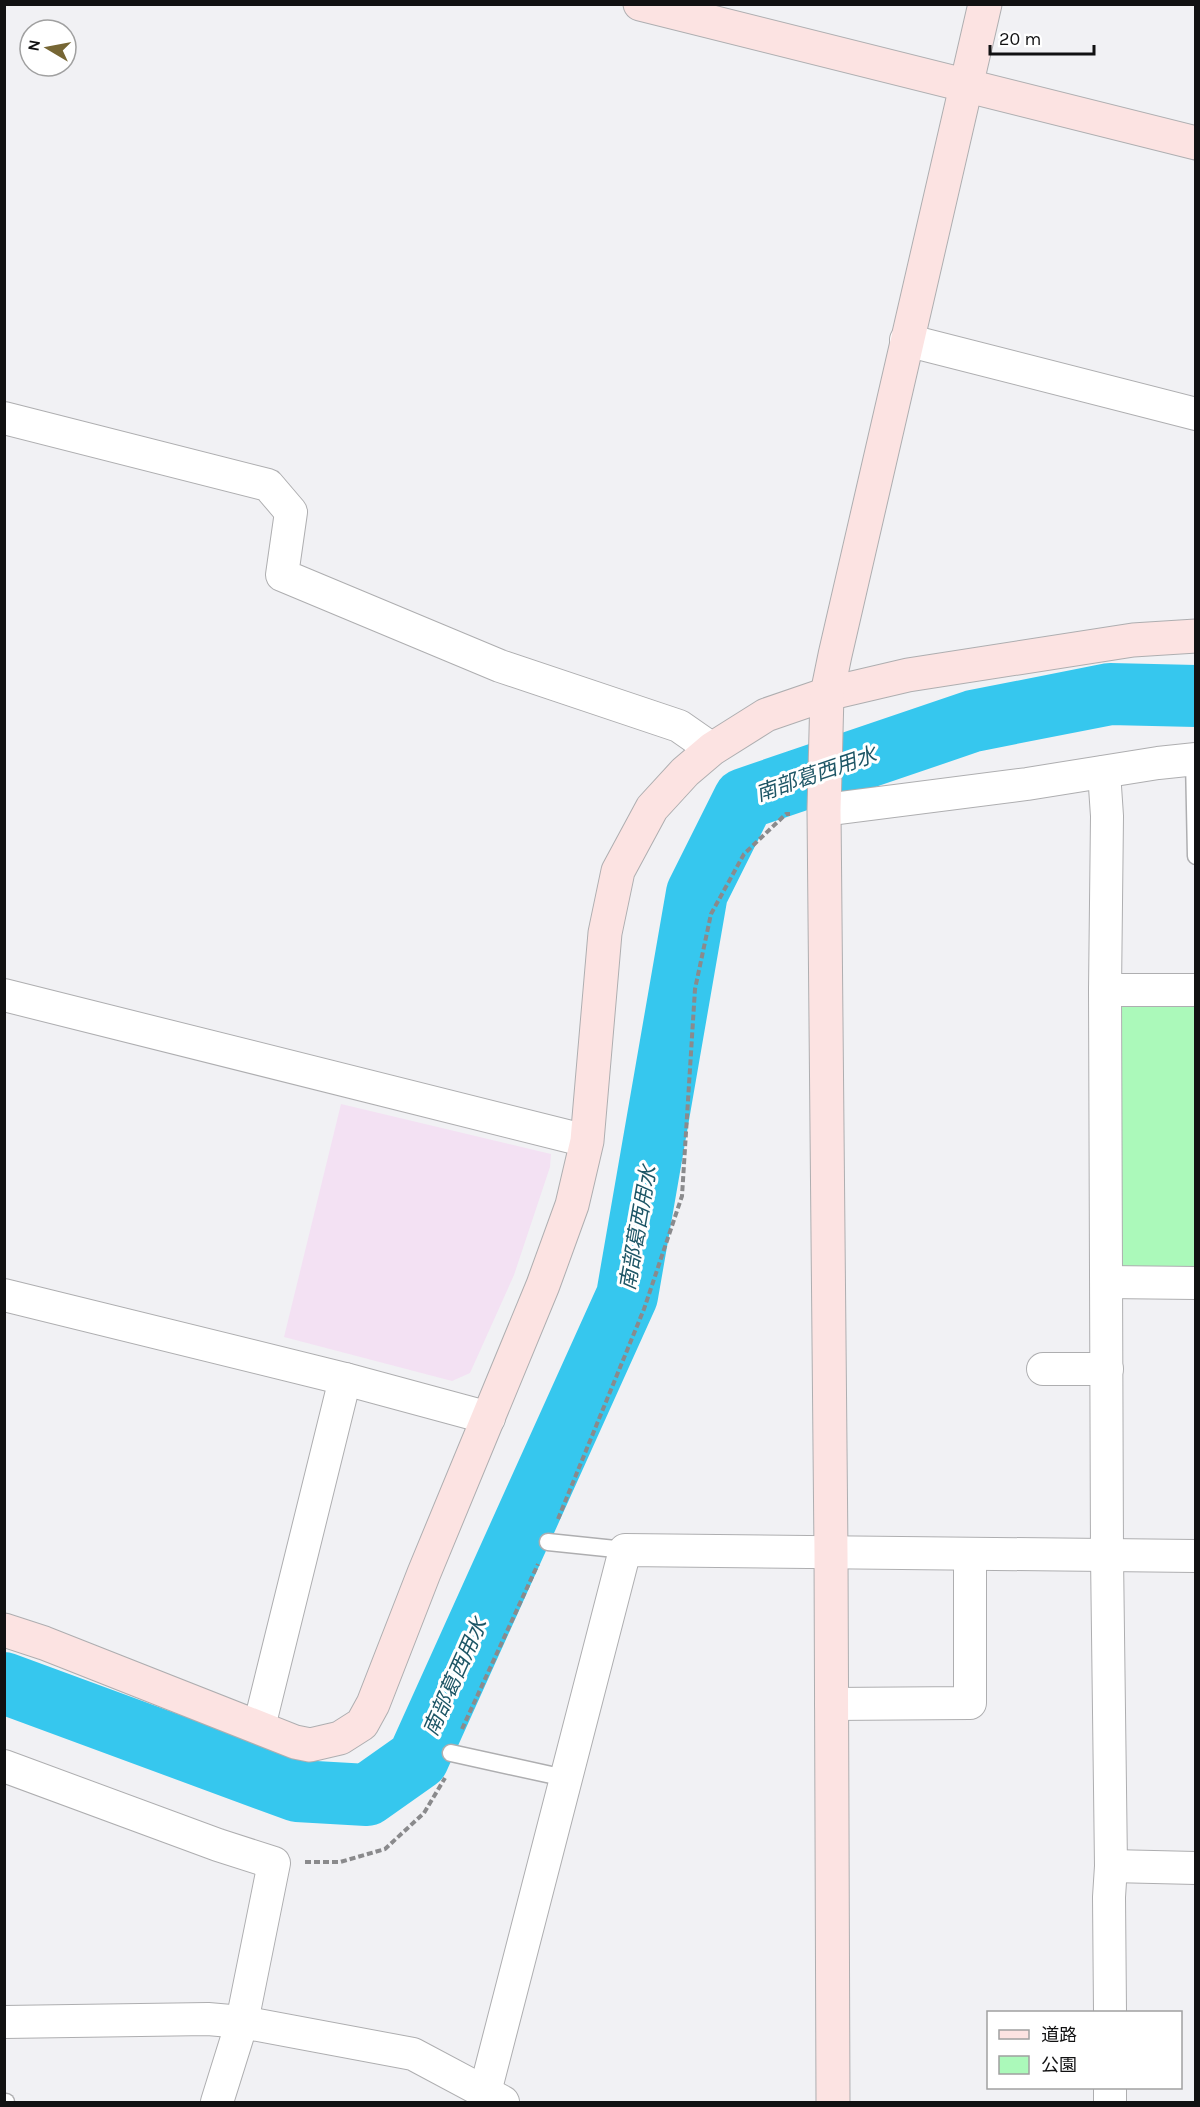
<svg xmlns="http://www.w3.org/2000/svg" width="1200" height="2107" viewBox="0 0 1200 2107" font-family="Karla,'Noto Sans JP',sans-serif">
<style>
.industrial{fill:#f3e1f3}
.green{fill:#abf9ba}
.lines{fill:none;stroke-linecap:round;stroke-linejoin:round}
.river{stroke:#36c7ee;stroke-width:62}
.lane-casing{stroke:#aeaeb0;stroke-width:19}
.street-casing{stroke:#aeaeb0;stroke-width:34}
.secondary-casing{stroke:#aeaeb0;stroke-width:35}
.path{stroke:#8a8a8c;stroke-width:4;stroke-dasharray:6 3;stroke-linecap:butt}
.lane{stroke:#fff;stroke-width:16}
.street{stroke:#fff;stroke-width:32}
.secondary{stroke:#fce3e2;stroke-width:33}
.labels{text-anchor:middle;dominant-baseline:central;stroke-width:6;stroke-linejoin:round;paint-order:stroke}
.water-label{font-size:21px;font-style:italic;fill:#1e5666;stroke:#fff}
</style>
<rect width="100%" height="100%" fill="#f1f1f4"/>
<path class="industrial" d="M341,1104L551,1154L550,1167L514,1275L470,1373L452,1381L284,1337Z"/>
<path class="green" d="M1115,1001H1195V1274L1118,1273Z"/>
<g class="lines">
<path class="river" d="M4,1683L297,1791L367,1795L418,1759L627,1296L697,893L744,799L973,721L1110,694L1196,696"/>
<g class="lane-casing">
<g id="lane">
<path d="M1194,759L1196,856"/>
<path d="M548,1542L625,1550"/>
<path d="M451,1753L565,1778"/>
<path d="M4,2102H6"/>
</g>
</g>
<g class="street-casing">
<g id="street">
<path d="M906,340L1196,414"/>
<path d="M4,418L268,485L291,512L282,575L500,666L679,726L712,749"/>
<path d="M1104,772L1107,816L1105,990L1107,1556L1111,1866L1109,1897L1110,2012"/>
<path d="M824,810L1027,784L1158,763L1196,759"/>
<path d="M1105,990H1196"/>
<path d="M4,995L587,1141"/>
<path d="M1107,1282L1196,1283"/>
<path d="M4,1295L345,1379L489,1418"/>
<path d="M1043,1369H1107"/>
<path d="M831,1704L970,1703V1554"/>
<path d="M259,1727L345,1379"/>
<path d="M4,1766L218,1845L274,1863L242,2022L217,2102"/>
<path d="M1111,1866L1196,1868"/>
<path d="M4,2022L208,2019L242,2022L413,2054L503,2102"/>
<path d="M1110,2088V2102"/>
<path d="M485,2092L625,1550L1196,1556"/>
</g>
</g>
<g class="secondary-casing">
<g id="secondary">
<path d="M640,4L1196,143"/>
<path d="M4,1630L44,1643L295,1742L310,1745L340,1738L362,1724L373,1704L424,1573L543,1285L572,1205L587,1141L605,933L618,871L652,808L685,772L712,749L766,715L827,694L908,675L1133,640L1196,636"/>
<path d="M833,2102L831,1552L824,810L827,694L835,655L985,4"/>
</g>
</g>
<g class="path">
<path d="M558,1519L644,1309L682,1196L695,989L711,914L744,854L786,814H790"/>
<path d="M462,1729L538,1564"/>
<path d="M305,1862H340L385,1849L424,1813L445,1778"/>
</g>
<use href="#lane" class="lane"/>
<use href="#street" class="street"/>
<use href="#secondary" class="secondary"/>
</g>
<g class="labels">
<g class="water-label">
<text transform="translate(816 774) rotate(-19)">南部葛西用水</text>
<text transform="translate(638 1228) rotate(-80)">南部葛西用水</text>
<text transform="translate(455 1677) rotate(-66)">南部葛西用水</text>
</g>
</g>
<rect width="1200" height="2107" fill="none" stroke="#111112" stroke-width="12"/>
<rect x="987" y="2011" width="195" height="78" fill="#ffffff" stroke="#a0a0a0" stroke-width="1.5"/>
<rect x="999" y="2030" width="30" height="9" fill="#fce3e2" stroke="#a0a0a0" stroke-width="1.5"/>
<text x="1041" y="2041" font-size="18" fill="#111112">道路</text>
<rect x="999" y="2056" width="30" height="18" fill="#abf9ba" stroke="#a0a0a0" stroke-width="1.5"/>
<text x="1041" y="2071" font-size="18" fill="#111112">公園</text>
<g transform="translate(48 48) rotate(280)"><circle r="28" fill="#ffffff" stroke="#a0a0a0" stroke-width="1.5"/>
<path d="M0-4.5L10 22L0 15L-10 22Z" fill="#766634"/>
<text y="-9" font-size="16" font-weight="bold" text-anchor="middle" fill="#111112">N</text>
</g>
<path d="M990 45v9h104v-9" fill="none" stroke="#111112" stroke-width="3"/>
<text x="999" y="45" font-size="18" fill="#111112" stroke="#ffffff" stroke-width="4.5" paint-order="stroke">20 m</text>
</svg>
